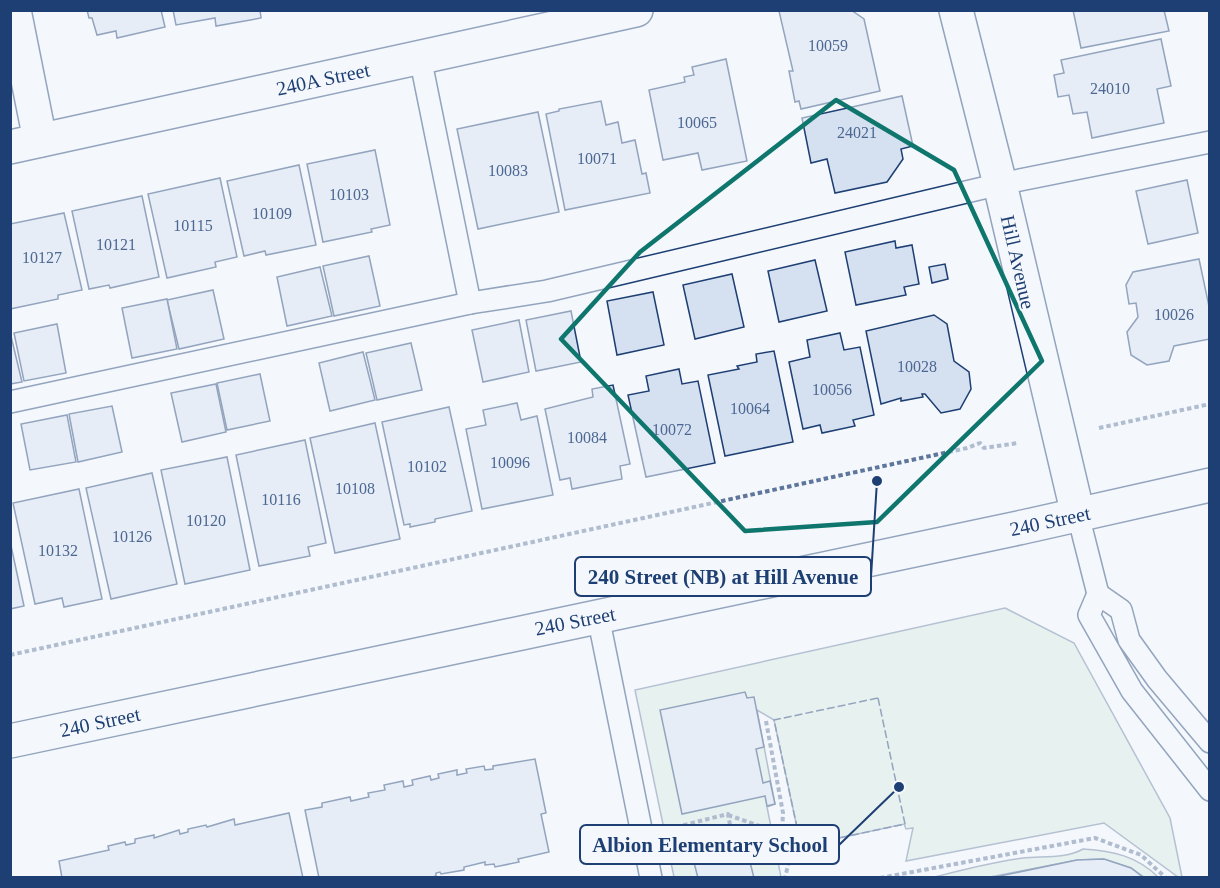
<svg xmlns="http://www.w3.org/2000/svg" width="1220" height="888" viewBox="0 0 1220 888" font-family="Georgia,serif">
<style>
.green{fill:#d7e8df;stroke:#687fa3;stroke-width:1.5}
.building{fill:#d5e0f0;stroke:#1d3f73;stroke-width:1.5}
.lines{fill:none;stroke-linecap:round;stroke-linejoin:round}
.service-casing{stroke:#1d3f73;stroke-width:24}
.minor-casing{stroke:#1d3f73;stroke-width:36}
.secondary-casing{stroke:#1d3f73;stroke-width:36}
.path{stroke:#5e769c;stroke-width:4;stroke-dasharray:4.5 3;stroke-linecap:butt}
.service{stroke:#f4f7fb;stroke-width:21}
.minor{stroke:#f4f7fb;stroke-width:33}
.secondary{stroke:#f4f7fb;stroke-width:33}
.fence{stroke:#1d3f73;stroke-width:1.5;stroke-dasharray:8 3;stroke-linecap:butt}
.marked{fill:none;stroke:#0f766e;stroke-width:4.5;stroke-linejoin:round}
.labels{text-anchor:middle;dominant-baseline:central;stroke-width:4.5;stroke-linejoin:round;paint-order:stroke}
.number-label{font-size:16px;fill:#4b6792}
.street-label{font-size:20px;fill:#1d3f73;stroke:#f4f7fb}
.leader{fill:none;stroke:#1d3f73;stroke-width:2}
.callout-dot{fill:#1d3f73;stroke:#f4f7fb;stroke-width:2}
.callout{fill:#f4f7fb;stroke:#1d3f73;stroke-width:2}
.callout-label{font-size:21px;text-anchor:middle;font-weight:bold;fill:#1d3f73}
</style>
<rect width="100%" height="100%" fill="#f4f7fb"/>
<g class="green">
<path d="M1005,608L1074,643L1170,818L1182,877H1178L1104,823L906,861L913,828L906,829L904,824L801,846L774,720L757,710L775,804L767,807L781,877H674L635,690Z"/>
<path d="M1083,849C1113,851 1137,856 1158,877H1144L1131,868L1103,859L1077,860L990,877L931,878C961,870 992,862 1023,858C1043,856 1066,859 1083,849Z"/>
</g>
<g class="building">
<path d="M87,10H161L165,27L117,38L116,31L97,35L92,18H89Z"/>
<path d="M173,10H260L261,18L216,26L215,18L176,25Z"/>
<path d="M851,10L864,19L880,91L801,109L799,101L795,102L789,71H793L779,11Z"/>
<path d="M1073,10H1164L1169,31L1081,48Z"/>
<path d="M1161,39L1171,86L1157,89L1164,123L1092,138L1087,112L1073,114L1069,95L1058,97L1054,75L1064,73L1061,60Z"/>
<path d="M726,59L747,161L702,170L698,153L663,160L649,90L685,82L684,77L694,75L692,67Z"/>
<path d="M902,96L913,146L901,149L903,159L887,182L835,193L827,159L811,163L802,118Z"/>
<path d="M601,101L606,125L618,122L622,143L635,140L642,174L646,173L650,193L565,210L546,114L559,111V109Z"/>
<path d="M538,112L559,212L478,229L457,129Z"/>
<path d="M375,150L390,225L371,229L372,232L323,242L307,164Z"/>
<path d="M299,165L316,245L266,255L265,251L244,256L227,181Z"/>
<path d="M220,178L237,257L215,262L216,267L167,278L148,194Z"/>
<path d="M1187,180L1198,233L1148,244L1136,191Z"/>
<path d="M142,196L159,277L110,288L109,285L89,289L72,211Z"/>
<path d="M64,213L82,290L58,295V299L10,309V224Z"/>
<path d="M895,241L896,248L912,245L919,284L904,287L906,295L856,305L845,252Z"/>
<path d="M369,256L380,306L334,316L323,266Z"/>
<path d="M1199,259L1210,311V339L1174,346L1169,361L1147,365L1131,355L1127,332L1138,317L1136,303L1129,304L1126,285L1133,272Z"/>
<path d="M815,260L827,311L779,322L768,271Z"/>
<path d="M945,264L948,279L932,283L929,267Z"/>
<path d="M320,267L332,316L287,326L277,277Z"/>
<path d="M732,274L744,327L695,339L683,285Z"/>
<path d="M213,290L224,339L179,349L167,300Z"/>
<path d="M653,292L664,345L617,355L607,301Z"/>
<path d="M167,299L177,349L132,358L122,308Z"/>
<path d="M571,311L581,362L536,371L526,320Z"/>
<path d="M934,315L947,324L954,361L969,372L971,389L960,409L941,413L925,394H922L923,397L901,401V398L881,404L866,331Z"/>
<path d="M519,320L529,372L483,382L472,330Z"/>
<path d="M57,324L66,373L24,381L14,333Z"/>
<path d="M10,332L22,382L10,384Z"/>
<path d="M840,333L844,350L860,347L874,415L853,420L855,426L822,433L820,425L803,429L789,362L810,357L807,340Z"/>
<path d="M411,343L422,390L377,400L366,353Z"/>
<path d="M774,351L793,442L725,456L708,375L739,369L737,366L757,362L756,354Z"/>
<path d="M363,352L375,400L330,411L319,363Z"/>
<path d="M679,369L682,384L698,381L715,463L646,477L628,395L649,391L646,376Z"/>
<path d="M260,374L270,421L227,430L217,383Z"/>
<path d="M216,384L226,432L182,442L171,393Z"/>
<path d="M613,385L630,464L620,466L622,479L572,489L570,478L560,480L545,409L593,397L592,389Z"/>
<path d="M517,403L521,420L537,416L553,495L482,509L466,429L486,425L483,410Z"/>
<path d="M112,406L122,452L78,462L69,414Z"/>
<path d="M449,407L472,511L435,519V522L410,527V524L404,525L382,422Z"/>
<path d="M67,415L76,462L30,470L21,424Z"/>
<path d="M375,423L400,539L335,553L310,438Z"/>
<path d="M305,440L326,543L308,547L310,556L259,566L236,455Z"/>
<path d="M227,457L250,570L185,584L161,470Z"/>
<path d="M152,473L177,584L111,599L86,488Z"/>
<path d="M79,489L102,599L64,607L62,598L35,604L13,503Z"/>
<path d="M10,541L24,606L10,609Z"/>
<path d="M745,692L747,698L754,697L764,747L756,749L763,783L770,781L775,804L767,806L765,796L682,814L660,710Z"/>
<path d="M535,759L546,813L541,814L549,852L518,859L519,862L495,867L494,864L485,865V862L464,867V870L441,874L440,872L436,873V876L429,878H319L305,810L322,807V803L350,797L351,801L369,797L368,793L385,790L384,785L403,781L404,787L413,785L412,780L430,776L431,780L439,778L438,774L457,770V775L467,773L466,769L484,766L485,770L493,769V766Z"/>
<path d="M289,813L303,878H62L59,861L109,850L108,846L125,842L126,845L135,843V839L154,835V838L179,830L180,834L188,832V829L206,825L207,827L234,819L235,825Z"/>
<path d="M744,838L754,878H698L691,851Z"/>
<path d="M1104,859L1131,868L1144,878H990L1077,860Z"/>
</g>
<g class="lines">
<g class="service-casing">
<g id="service">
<path d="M420,57L470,303"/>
<path d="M10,402L470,303L547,291L1000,184L1210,142"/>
<path d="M1078,515L1098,594"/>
<path d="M598,616L651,878"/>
<path d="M1210,742L1157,679L1129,640L1121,610L1098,594L1089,615L1132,691L1210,790"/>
</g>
</g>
<g class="minor-casing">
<g id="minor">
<path d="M14,10L40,140"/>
<path d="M956,10L1000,184L1078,515"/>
<path d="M10,147L636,10"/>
</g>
</g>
<g class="secondary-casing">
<path id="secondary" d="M10,741L1023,527L1210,485"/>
</g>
<g class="path">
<path d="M1099,428L1210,404"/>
<path d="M10,655L967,448L980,443L984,448L1018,443"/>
<path d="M766,721L783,813L782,834L789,861L785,878"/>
<path d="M728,815L782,834"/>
<path d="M676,827L728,814L730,825"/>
<path d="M880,878L1095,838L1141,855L1166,878"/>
</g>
<use href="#service" class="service"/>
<use href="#minor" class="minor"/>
<use href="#secondary" class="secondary"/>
<path class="fence" d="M878,698L905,824L801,846L774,720Z"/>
</g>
<path d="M0 0H1220V888H0ZM836,100L954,170L1042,361L877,522L745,531L561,339L640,252Z" fill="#f4f7fb" fill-opacity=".55" fill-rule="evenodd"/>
<path class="marked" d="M836,100L954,170L1042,361L877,522L745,531L561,339L640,252Z"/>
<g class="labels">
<g class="number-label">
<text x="828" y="45">10059</text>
<text x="1110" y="88">24010</text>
<text x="697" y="122">10065</text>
<text x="857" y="132">24021</text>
<text x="597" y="158">10071</text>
<text x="508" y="170">10083</text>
<text x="349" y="194">10103</text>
<text x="272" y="213">10109</text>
<text x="193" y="225">10115</text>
<text x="116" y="244">10121</text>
<text x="42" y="257">10127</text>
<text x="1174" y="314">10026</text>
<text x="917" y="366">10028</text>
<text x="832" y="389">10056</text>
<text x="750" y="408">10064</text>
<text x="672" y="429">10072</text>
<text x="587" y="437">10084</text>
<text x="510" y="462">10096</text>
<text x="427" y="466">10102</text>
<text x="355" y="488">10108</text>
<text x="281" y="499">10116</text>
<text x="206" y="520">10120</text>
<text x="132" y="536">10126</text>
<text x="58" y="550">10132</text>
</g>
<g class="street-label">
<text transform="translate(323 79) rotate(-12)">240A Street</text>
<text transform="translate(1018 262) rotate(77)">Hill Avenue</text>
<text transform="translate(1050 521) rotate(-12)">240 Street</text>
<text transform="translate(575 621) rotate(-11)">240 Street</text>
<text transform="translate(100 722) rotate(-12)">240 Street</text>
</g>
</g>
<path class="leader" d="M877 481L871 577M899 787L839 845"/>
<g class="callout-dot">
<circle cx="877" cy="481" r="6"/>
<circle cx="899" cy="787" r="6"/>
</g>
<g class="callout">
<rect x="575" y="557" width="296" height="39" rx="6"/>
<rect x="580" y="825" width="259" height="39" rx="6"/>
</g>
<g class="callout-label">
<text x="723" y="584">240 Street (NB) at Hill Avenue</text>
<text x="710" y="852">Albion Elementary School</text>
</g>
<rect width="1220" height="888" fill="none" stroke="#1d3f73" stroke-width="24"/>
</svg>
